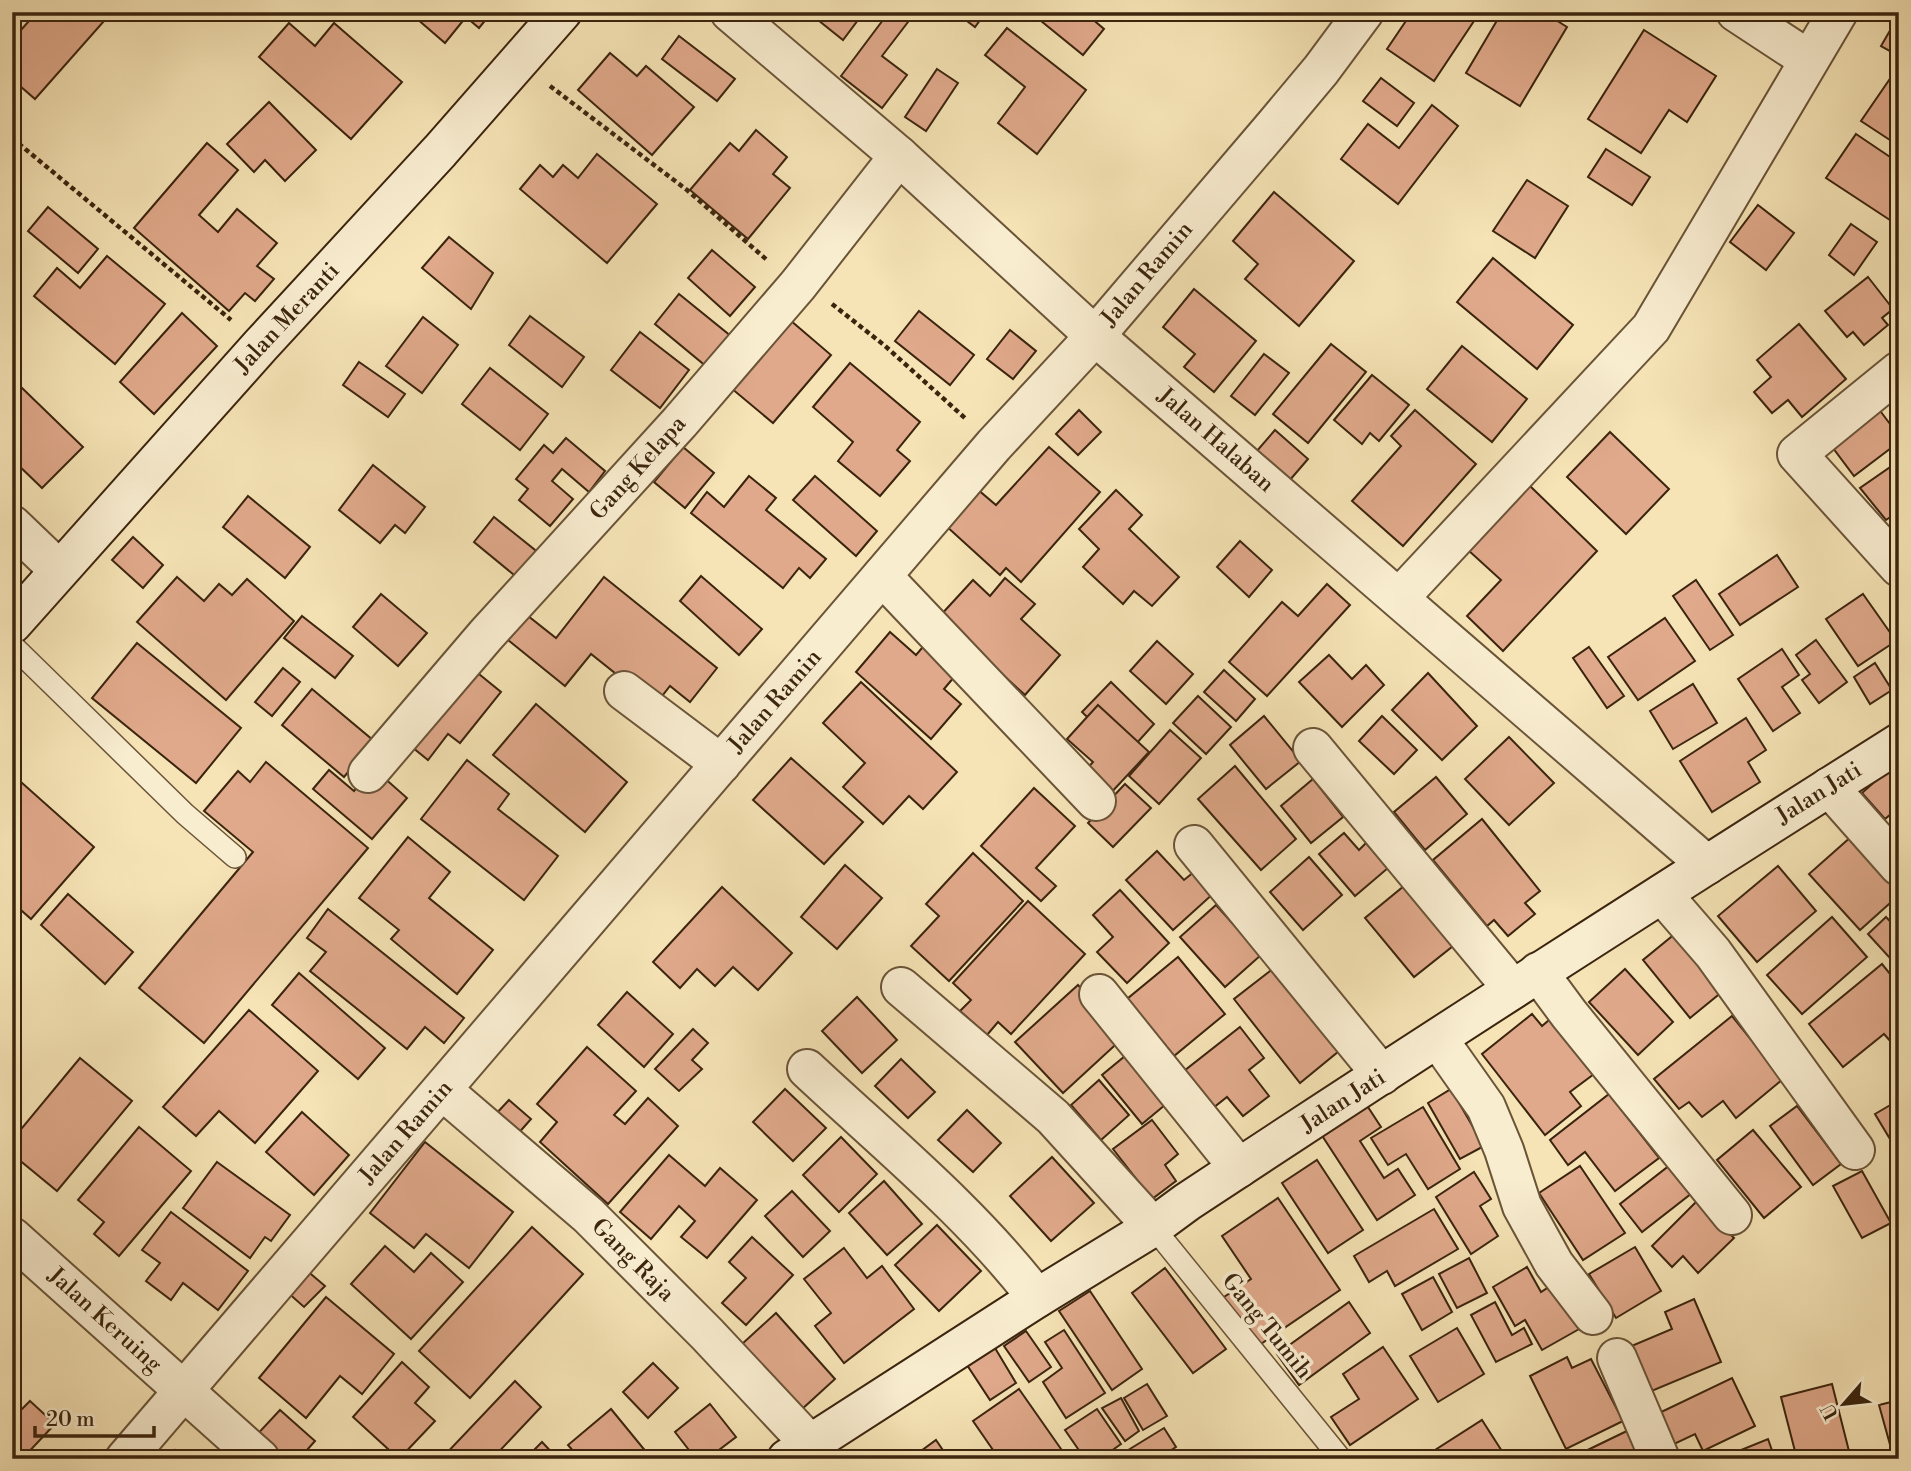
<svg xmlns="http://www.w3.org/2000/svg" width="1911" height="1471" viewBox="0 0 1911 1471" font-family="'Libre Bodoni',serif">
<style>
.building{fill:#e0a98b;stroke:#3b240e;stroke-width:2}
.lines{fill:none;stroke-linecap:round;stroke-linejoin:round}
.lane-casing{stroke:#6a5438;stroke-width:24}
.street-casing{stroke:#6a5438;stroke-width:42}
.secondary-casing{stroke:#3b240e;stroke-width:42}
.path{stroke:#3b240e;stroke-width:4.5;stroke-dasharray:5 3.5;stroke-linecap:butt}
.lane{stroke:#f9edd0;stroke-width:21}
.street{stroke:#f9edd0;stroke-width:38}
.secondary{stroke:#f9edd0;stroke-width:38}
.labels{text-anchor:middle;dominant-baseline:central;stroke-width:7;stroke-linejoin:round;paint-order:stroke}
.street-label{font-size:23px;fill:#3b240e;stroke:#f9edd0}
</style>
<rect width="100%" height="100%" fill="#f6e4b6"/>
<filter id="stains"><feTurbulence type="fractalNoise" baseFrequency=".00286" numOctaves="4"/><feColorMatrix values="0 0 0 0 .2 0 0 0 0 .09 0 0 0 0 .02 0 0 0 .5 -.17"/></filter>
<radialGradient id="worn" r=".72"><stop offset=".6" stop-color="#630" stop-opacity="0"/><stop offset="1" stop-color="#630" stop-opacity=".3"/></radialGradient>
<g class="building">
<path d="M37,12H112L35,99L12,79V40Z"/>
<path d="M409,12H492L479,28L466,17L445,43Z"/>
<path d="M808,12H864L843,40Z"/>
<path d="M889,12H895L908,22L882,56L907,75L882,108L841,76Z"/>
<path d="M955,12H986L975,27Z"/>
<path d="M1030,12H1084L1104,29L1083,55Z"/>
<path d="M1412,12H1480L1434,81L1387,49Z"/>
<path d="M1502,12H1543L1567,27L1520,106L1466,73Z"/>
<path d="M1899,15V56L1881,46Z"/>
<path d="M289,23L315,46L334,23L402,82L351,139L259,57Z"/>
<path d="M1007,28L1086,90L1037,154L998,123L1025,87L985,55Z"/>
<path d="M1644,30L1716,76L1687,122L1669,110L1641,153L1588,119Z"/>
<path d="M679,36L735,79L717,101L662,59Z"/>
<path d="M610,53L637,76L646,66L694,107L652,155L578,90Z"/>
<path d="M1898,67L1899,68V146L1861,121Z"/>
<path d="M937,69L958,83L926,131L905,117Z"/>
<path d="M1381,78L1414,103L1397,126L1363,101Z"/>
<path d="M269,102L316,150L285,181L265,160L254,172L227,144Z"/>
<path d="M1432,105L1458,126L1398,204L1341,159L1368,124L1399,148Z"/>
<path d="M756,130L787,157L773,174L790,188L748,239L690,190L730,143L739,151Z"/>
<path d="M1856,134L1899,163V226L1826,178Z"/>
<path d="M207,143L238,170L199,215L218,232L237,209L277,243L257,266L274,279L255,301L245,293L229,311L134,228Z"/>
<path d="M1606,149L1650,177L1632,205L1588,177Z"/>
<path d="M597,154L657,204L607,263L520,189L540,165L553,177L563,165L578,178Z"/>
<path d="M1527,180L1568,206L1535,258L1493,231Z"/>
<path d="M1274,192L1354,261L1299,326L1245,279L1258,264L1233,241Z"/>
<path d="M1758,205L1794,233L1766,270L1730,242Z"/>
<path d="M48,207L98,249L78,273L28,231Z"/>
<path d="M1851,224L1877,242L1854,275L1829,255Z"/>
<path d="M449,237L493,273L471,309L422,268Z"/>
<path d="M712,250L755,287L730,316L688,278Z"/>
<path d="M107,256L165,304L115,364L34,296L57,268L80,288Z"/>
<path d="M1493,258L1573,325L1537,369L1457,302Z"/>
<path d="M1868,277L1893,309L1882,318L1888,325L1864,345L1853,332L1847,337L1825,311Z"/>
<path d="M1194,289L1256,341L1214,392L1184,367L1195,354L1163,327Z"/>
<path d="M679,294L732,337L707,367L655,324Z"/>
<path d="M919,311L974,355L950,385L895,341Z"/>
<path d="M182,313L217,346L154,414L120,382Z"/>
<path d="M530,316L584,357L562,387L509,345Z"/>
<path d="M423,317L458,345L422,393L386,366Z"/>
<path d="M790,320L831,355L773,423L731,388Z"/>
<path d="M1799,324L1846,379L1802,417L1788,400L1772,413L1754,392L1771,377L1757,360Z"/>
<path d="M1010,330L1036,351L1013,379L987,359Z"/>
<path d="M640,332L689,370L660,408L611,370Z"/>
<path d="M1331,344L1366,372L1308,443L1273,414Z"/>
<path d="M1462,346L1527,399L1492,442L1427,389Z"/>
<path d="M1264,354L1289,373L1255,415L1231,396Z"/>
<path d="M359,362L405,394L388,417L343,385Z"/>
<path d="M850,363L920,422L897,450L910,461L880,496L838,461L853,442L813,407Z"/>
<path d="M490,368L548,414L520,450L462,404Z"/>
<path d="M1372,375L1409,405L1379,441L1370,433L1362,444L1334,420Z"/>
<path d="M21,387L83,447L42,488L12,459V396Z"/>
<path d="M1875,404L1899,436V442L1854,476L1827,440Z"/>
<path d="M1079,410L1101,432L1078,455L1056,434Z"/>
<path d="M1415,410L1476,464L1403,546L1352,501L1401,446L1391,436Z"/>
<path d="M1275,430L1308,459L1283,488L1250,459Z"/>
<path d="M1610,432L1669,489L1626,534L1567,477Z"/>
<path d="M566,438L605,471L589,492L562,469L552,481L573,499L550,526L519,500L528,489L516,479L544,445L553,453Z"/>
<path d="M683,447L714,473L685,508L654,482Z"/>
<path d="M1049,447L1100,492L1021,582L1006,568L1000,575L945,525L977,489L996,505Z"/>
<path d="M1899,461V511L1886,520L1860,488Z"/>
<path d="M373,465L425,507L405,533L395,525L380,543L339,510Z"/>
<path d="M749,476L776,498L766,510L826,559L810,578L799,568L783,588L691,513L707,492L724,507Z"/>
<path d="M815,476L877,531L856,556L793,500Z"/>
<path d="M1529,485L1597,551L1503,651L1467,616L1501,580L1468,550Z"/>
<path d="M1116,490L1142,515L1129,529L1179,577L1152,606L1134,591L1123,604L1083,567L1099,549L1079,529Z"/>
<path d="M248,496L310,547L285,578L223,527Z"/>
<path d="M494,517L540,554L519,579L474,542Z"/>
<path d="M133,537L163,565L143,588L112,560Z"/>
<path d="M1240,541L1272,570L1249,597L1217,567Z"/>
<path d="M1777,555L1798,587L1740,625L1719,594Z"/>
<path d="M701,576L762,629L739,655L680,601Z"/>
<path d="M177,577L204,601L219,584L232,595L247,579L294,621L226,700L137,622Z"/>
<path d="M604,577L717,668L690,702L670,686L655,705L591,654L565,686L508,640L528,616L556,638Z"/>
<path d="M1005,578L1035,604L1021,619L1060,655L1025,695L939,617L973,580L990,596Z"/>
<path d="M1696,580L1733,635L1710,650L1673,596Z"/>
<path d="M1327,584L1350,605L1267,696L1229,662L1282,602L1298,616Z"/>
<path d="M381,594L427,633L398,666L353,627Z"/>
<path d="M1863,594L1896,641L1858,666L1826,619Z"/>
<path d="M302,616L353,656L335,678L284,638Z"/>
<path d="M1665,618L1695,661L1638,700L1608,657Z"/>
<path d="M890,632L916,655L928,641L960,670L944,689L961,704L931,739L856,672Z"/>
<path d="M1816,640L1847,682L1819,703L1802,680L1810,674L1796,655Z"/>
<path d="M1157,641L1193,674L1166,704L1130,671Z"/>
<path d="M137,643L241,728L196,783L92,698Z"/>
<path d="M1589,647L1624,696L1607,708L1573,658Z"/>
<path d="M1782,649L1799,675L1782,687L1800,713L1773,731L1738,679Z"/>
<path d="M1329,655L1352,679L1366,665L1384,685L1342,727L1299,682Z"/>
<path d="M1875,663L1892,690L1870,704L1854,677Z"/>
<path d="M283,668L300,682L272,716L255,702Z"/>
<path d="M474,670L501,692L460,743L448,734L428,760L412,747Z"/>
<path d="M1224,670L1255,699L1236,721L1204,692Z"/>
<path d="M1428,673L1477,726L1442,760L1392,710Z"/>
<path d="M861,682L957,772L923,809L909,796L883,824L843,787L865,763L823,723Z"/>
<path d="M1111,682L1154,724L1126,755L1082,712Z"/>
<path d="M1693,684L1717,723L1673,749L1650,711Z"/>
<path d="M312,689L374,741L344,777L282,725Z"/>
<path d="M1198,696L1231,727L1206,754L1173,723Z"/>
<path d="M536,704L627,782L585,832L493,755Z"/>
<path d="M1098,705L1149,752L1108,796L1083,773L1093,762L1067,739Z"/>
<path d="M1264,716L1301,761L1266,789L1230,745Z"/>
<path d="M1382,716L1417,750L1394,774L1359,741Z"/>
<path d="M1746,718L1766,750L1748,762L1760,782L1712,812L1680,761Z"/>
<path d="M1170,730L1201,758L1159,804L1129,776Z"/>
<path d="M1509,737L1554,783L1509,825L1465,779Z"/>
<path d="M791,758L863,822L824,864L753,800Z"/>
<path d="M467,760L509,794L498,809L558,856L524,900L421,819Z"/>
<path d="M1899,760V807L1885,819L1862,793Z"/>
<path d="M266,762L368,848L204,1043L139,988L253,852L204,811L238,771L250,782Z"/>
<path d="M1235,766L1296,839L1261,870L1198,799Z"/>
<path d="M373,768L407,798L372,839L313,789L329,770L354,791Z"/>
<path d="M12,774L94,847L31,919L12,902Z"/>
<path d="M1436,777L1467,814L1425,850L1394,812Z"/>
<path d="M1313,779L1343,817L1311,843L1281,806Z"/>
<path d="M1125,784L1151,808L1113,847L1088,823Z"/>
<path d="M1034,788L1075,826L1036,868L1056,886L1041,901L981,846Z"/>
<path d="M1899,817V833L1891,824Z"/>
<path d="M1482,819L1540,891L1525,903L1535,914L1508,936L1494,920L1487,926L1433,860Z"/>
<path d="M1344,833L1359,850L1366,843L1388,868L1355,896L1319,854Z"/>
<path d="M1852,836L1899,888V895L1860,930L1809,874Z"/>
<path d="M408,837L450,872L429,898L493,950L457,994L391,939L399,930L359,898Z"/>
<path d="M1157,851L1184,880L1195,871L1215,892L1173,930L1126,880Z"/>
<path d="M973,853L1023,901L949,981L911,946L939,916L926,904Z"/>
<path d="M1309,857L1342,895L1303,930L1270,892Z"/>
<path d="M845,865L882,898L837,949L801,917Z"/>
<path d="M1778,866L1816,911L1757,962L1718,916Z"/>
<path d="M1404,886L1453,946L1414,977L1365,918Z"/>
<path d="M722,887L792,953L758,990L733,967L715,986L697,969L680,988L653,962Z"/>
<path d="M1120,890L1169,943L1127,983L1097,952L1113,937L1093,915Z"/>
<path d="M68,894L133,952L105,984L41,925Z"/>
<path d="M1028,901L1085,954L1011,1034L998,1022L987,1035L960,1011L971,1000L953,983Z"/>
<path d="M1216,905L1261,955L1225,987L1180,937Z"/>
<path d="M328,909L464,1018L444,1043L425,1027L407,1049L310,971L326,952L307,938Z"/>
<path d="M1832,917L1867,957L1802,1014L1767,975Z"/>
<path d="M1886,917L1899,931V968L1868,934Z"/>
<path d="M1676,933L1723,991L1690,1018L1643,960Z"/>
<path d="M1178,957L1225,1014L1174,1056L1127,999Z"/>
<path d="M1882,964L1899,985V1051L1884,1034L1843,1067L1809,1024Z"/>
<path d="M1274,968L1339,1051L1300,1083L1234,999Z"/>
<path d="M1625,969L1673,1022L1638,1055L1589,1002Z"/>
<path d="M299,973L385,1048L358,1079L272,1005Z"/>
<path d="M1078,985L1125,1036L1063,1093L1015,1042Z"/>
<path d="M627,992L673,1034L644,1067L598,1025Z"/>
<path d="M857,997L897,1040L862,1073L822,1031Z"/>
<path d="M249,1010L318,1071L255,1143L219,1111L196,1136L163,1107Z"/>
<path d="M1532,1014L1542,1026L1556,1014L1594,1074L1570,1092L1581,1106L1545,1135L1482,1054Z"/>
<path d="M1732,1016L1783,1079L1736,1118L1723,1101L1702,1117L1689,1102L1679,1109L1654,1079Z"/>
<path d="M1240,1027L1264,1058L1249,1070L1269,1096L1243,1116L1227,1097L1213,1108L1184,1071Z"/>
<path d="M693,1029L708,1043L692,1060L702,1069L679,1091L655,1069Z"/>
<path d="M587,1047L636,1091L614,1115L625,1124L648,1098L678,1126L608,1204L540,1142L557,1122L537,1104Z"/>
<path d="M1136,1047L1177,1095L1142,1124L1102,1075Z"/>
<path d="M80,1058L132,1101L57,1191L12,1154V1140Z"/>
<path d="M901,1059L935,1092L908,1118L875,1086Z"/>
<path d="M1099,1080L1129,1115L1101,1140L1071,1105Z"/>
<path d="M785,1089L826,1128L793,1161L753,1122Z"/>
<path d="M1451,1089L1484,1146L1460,1159L1428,1103Z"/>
<path d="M1609,1094L1659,1158L1615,1191L1585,1152L1568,1165L1550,1140Z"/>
<path d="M509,1100L531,1119L516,1136L494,1116Z"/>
<path d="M1899,1100V1147L1896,1149L1875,1114Z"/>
<path d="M1366,1104L1381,1127L1360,1141L1384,1178L1398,1169L1415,1195L1377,1220L1321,1134Z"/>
<path d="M1797,1106L1841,1164L1813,1185L1770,1126Z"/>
<path d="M1423,1107L1460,1169L1428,1189L1406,1154L1388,1165L1371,1138Z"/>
<path d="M967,1110L1001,1143L973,1172L938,1140Z"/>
<path d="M302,1112L349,1155L314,1195L266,1152Z"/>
<path d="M1152,1120L1178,1154L1165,1165L1176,1181L1152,1199L1113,1149Z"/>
<path d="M139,1127L191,1171L119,1256L94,1234L104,1222L78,1200Z"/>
<path d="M1753,1130L1801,1187L1764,1218L1717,1160Z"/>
<path d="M841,1137L877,1174L839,1212L803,1175Z"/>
<path d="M425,1142L513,1212L469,1268L426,1234L414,1248L370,1213Z"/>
<path d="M669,1155L705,1186L720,1168L757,1200L707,1258L681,1237L695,1221L679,1206L651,1239L620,1212Z"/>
<path d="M1052,1157L1094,1203L1051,1241L1010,1196Z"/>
<path d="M1317,1160L1363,1230L1328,1253L1282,1183Z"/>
<path d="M217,1162L290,1215L271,1241L265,1237L250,1258L183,1208Z"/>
<path d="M1670,1165L1692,1193L1642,1232L1620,1204Z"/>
<path d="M1580,1166L1625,1233L1583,1260L1539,1193Z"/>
<path d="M1862,1171L1891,1223L1862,1238L1833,1186Z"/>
<path d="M1474,1172L1491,1199L1480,1206L1498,1236L1471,1254L1436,1197Z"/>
<path d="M884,1181L922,1224L887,1255L849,1213Z"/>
<path d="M792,1191L830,1231L803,1257L765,1216Z"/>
<path d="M1278,1198L1340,1290L1255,1348L1221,1299L1251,1279L1222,1236Z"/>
<path d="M1698,1200L1734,1238L1698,1273L1683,1256L1672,1267L1652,1246Z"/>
<path d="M1434,1209L1458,1249L1395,1286L1387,1271L1369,1282L1354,1256Z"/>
<path d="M171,1212L248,1271L218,1310L183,1283L171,1300L146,1281L160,1263L142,1250Z"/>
<path d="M937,1225L981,1271L939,1311L895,1265Z"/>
<path d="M532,1227L583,1274L470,1398L419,1351Z"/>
<path d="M752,1237L793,1275L746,1325L722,1303L746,1278L729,1262Z"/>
<path d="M385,1246L414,1272L431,1253L463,1282L411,1339L351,1284Z"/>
<path d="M1635,1247L1661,1291L1616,1318L1589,1274Z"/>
<path d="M844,1248L867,1278L882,1266L914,1309L844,1363L815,1326L831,1313L804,1279Z"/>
<path d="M1469,1258L1487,1293L1457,1308L1439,1274Z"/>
<path d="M1527,1267L1541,1292L1555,1283L1581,1328L1542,1350L1525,1320L1515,1326L1493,1287Z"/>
<path d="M1165,1268L1226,1349L1193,1373L1132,1293Z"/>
<path d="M305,1269L325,1286L304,1307L286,1291Z"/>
<path d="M1433,1277L1452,1312L1422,1330L1402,1294Z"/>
<path d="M1090,1291L1142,1369L1112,1390L1059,1311Z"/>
<path d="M326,1297L394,1354L362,1394L340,1376L306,1418L259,1378Z"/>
<path d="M1694,1299L1721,1362L1642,1395L1622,1350L1672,1329L1665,1312Z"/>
<path d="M1349,1302L1370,1333L1299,1385L1277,1354Z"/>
<path d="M1495,1302L1512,1335L1524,1328L1532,1344L1496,1362L1471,1315Z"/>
<path d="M776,1313L835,1379L801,1410L742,1344Z"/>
<path d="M1457,1328L1484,1374L1438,1402L1410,1356Z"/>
<path d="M1064,1330L1105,1393L1066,1418L1043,1382L1062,1368L1045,1342Z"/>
<path d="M1026,1331L1051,1367L1029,1382L1004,1346Z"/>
<path d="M1383,1347L1418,1399L1350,1445L1331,1417L1359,1399L1343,1374Z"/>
<path d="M995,1348L1016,1383L990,1400L967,1365Z"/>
<path d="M1567,1357L1572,1368L1591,1359L1623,1421L1566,1449L1530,1376Z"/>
<path d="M402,1362L429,1387L415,1403L435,1421L399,1459L353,1417Z"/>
<path d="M653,1363L678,1388L648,1418L623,1392Z"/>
<path d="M1732,1378L1755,1426L1703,1451L1695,1434L1672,1445L1657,1414Z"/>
<path d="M515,1381L541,1407L492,1459H441Z"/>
<path d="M1147,1384L1167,1416L1143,1430L1124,1398Z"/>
<path d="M1832,1384L1851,1459H1797L1781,1397Z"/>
<path d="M1019,1389L1068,1459H980L993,1450L973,1421Z"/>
<path d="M1121,1398L1139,1431L1125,1441L1102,1408Z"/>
<path d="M1899,1400V1459H1894L1879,1405Z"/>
<path d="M30,1401L55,1424L22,1459H12V1419Z"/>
<path d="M710,1404L736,1437L707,1459H696L675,1432Z"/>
<path d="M611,1409L652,1459H580L568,1445Z"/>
<path d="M1097,1409L1121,1444L1114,1449L1121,1459H1085L1065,1430Z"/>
<path d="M280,1410L315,1441L299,1459H272L252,1440Z"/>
<path d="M1482,1420L1507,1459H1421Z"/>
<path d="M1164,1428L1176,1447L1157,1459H1130L1125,1452Z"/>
<path d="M1631,1429L1642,1459H1569Z"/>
<path d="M1768,1439L1775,1459H1719Z"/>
<path d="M936,1440L949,1459H910Z"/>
<path d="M542,1442L558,1459H525Z"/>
<path d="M175,1450L186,1459H168Z"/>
</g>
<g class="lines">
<g class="lane-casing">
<g id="lane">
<path d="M12,645L185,814L235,857"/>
<path d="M1153,1227L1341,1459"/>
</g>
</g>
<g class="street-casing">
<g id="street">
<path d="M730,12L899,156L1095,336L1707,865"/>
<path d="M1736,12L1809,60"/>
<path d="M1899,371L1797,454L1899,567"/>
<path d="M12,525L59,570"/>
<path d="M882,576L1096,801"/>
<path d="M1399,598L1651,328L1838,12"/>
<path d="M624,691L721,764"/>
<path d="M1313,748L1513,989"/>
<path d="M368,773L486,635L680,422L798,285L899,156"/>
<path d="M1829,787L1899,866"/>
<path d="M1194,845L1382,1075"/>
<path d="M1662,894L1713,953L1855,1150"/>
<path d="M1538,972L1569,1014L1732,1215"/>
<path d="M901,987L1053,1117L1153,1227"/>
<path d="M1099,994L1239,1168"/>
<path d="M1438,1039L1486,1107L1504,1150L1522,1206L1554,1264L1593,1315"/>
<path d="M807,1069C886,1143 971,1212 1037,1298"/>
<path d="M442,1090L588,1215L707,1334L810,1444"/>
<path d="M12,1237L260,1459"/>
<path d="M1617,1358L1660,1459"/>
<path d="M125,1459L994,445L1095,336L1275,125L1321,70L1364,12"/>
</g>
</g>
<g class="secondary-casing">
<g id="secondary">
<path d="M12,624L261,345L440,151L562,12"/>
<path d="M787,1459L1037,1298L1153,1227L1187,1202C1423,1046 1660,894 1899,743"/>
</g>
</g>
<g class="path">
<path d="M550,86L687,190L767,260"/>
<path d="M12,138L231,320"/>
<path d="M832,304L884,345L966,419"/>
</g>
<use href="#lane" class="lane"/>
<use href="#street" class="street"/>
<use href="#secondary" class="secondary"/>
</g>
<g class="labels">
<g class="street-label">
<text transform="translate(1147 274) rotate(-50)">Jalan Ramin</text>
<text transform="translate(287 318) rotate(-47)">Jalan Meranti</text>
<text transform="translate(1216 440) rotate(41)">Jalan Halaban</text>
<text transform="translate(638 468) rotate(-48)">Gang Kelapa</text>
<text transform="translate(775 701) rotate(-49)">Jalan Ramin</text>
<text transform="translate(1819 793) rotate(-32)">Jalan Jati</text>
<text transform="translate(1343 1101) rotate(-33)">Jalan Jati</text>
<text transform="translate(406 1132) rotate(-49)">Jalan Ramin</text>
<text transform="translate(633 1260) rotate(45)">Gang Raja</text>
<text transform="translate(105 1320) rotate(42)">Jalan Keruing</text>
<text transform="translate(1267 1326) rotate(51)">Gang Tumih</text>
</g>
</g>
<rect width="1911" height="1471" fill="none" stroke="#f6e4b6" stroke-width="42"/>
<rect x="14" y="14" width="1883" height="1443" fill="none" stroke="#3b240e" stroke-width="3.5"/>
<rect x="21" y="21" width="1869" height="1429" fill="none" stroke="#3b240e" stroke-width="2"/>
<g transform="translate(1844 1404) rotate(242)" stroke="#f9edd0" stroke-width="5" paint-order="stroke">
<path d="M0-5L12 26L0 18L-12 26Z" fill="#3b240e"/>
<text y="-10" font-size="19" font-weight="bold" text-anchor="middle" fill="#3b240e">U</text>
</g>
<path d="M35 1426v10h119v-10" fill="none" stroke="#3b240e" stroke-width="3.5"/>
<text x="46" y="1426" font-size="21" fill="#3b240e" stroke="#f9edd0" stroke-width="5" paint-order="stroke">20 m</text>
<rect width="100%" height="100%" filter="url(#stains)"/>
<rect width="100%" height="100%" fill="url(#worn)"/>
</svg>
